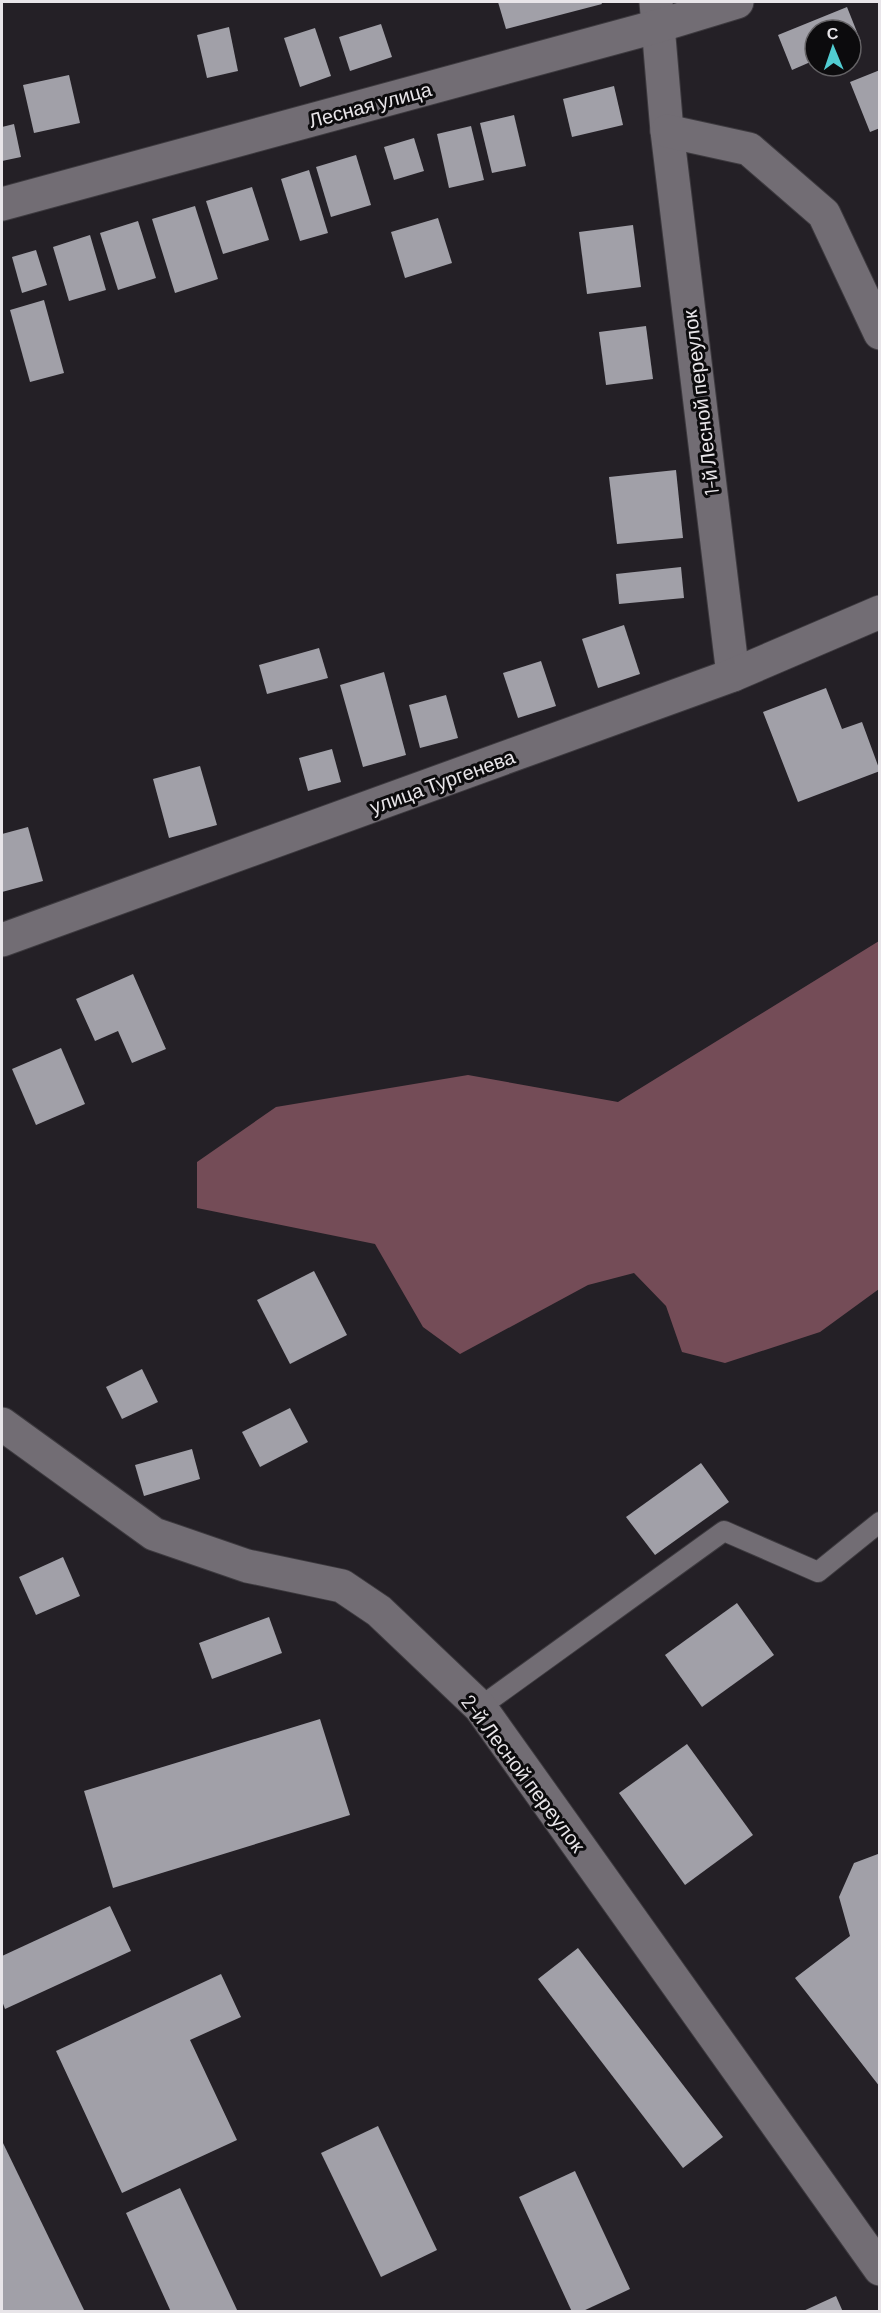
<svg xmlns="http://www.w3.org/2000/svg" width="881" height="2313" viewBox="0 0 881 2313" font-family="Barlow,sans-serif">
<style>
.forest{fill:#744c57}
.building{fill:#a1a0a8}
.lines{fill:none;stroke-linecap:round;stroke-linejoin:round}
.lane-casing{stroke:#3d3a3f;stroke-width:22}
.street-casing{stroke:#3d3a3f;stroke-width:35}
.lane{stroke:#726d74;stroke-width:20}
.street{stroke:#726d74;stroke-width:33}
.labels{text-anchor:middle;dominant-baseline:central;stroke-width:6;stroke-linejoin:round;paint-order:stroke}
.street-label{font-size:20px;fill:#e8e5e9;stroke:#0c0b0d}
</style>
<rect width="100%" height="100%" fill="#242026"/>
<path class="forest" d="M879,941V1289L820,1332L725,1363L682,1352L666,1306L634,1273L588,1285L460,1354L423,1327L375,1244L197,1208V1162L276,1107L468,1075L618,1102Z"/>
<g class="building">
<path d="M498,2H601L602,4L506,29Z"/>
<path d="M847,7L861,42L851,46V30H815V60L792,70L778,35Z"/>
<path d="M381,24L392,57L350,71L339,37Z"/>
<path d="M229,27L238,71L207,78L197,35Z"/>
<path d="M315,28L331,76L300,87L284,38Z"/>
<path d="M880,70V128L870,132L850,82Z"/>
<path d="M69,75L80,123L34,133L23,85Z"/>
<path d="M614,86L623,125L572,137L563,99Z"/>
<path d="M514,115L526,166L492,173L480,123Z"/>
<path d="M14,124L21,157L2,161V127Z"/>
<path d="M471,126L484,180L449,188L437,134Z"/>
<path d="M414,138L424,171L394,180L384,147Z"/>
<path d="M356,155L371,205L331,217L316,167Z"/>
<path d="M309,170L328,233L300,241L281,179Z"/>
<path d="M252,187L269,240L223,254L206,201Z"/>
<path d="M195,206L218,279L175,293L152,219Z"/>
<path d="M438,218L452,263L405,278L391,232Z"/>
<path d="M138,221L156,278L118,290L100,233Z"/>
<path d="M633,225L641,287L587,294L579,232Z"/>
<path d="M90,235L106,290L69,301L53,247Z"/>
<path d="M36,250L47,285L22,293L12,257Z"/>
<path d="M44,300L64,373L30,382L10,310Z"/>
<path d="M646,326L653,379L606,385L599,332Z"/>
<path d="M676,470L683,538L617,544L609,477Z"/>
<path d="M681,567L684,598L619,604L616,574Z"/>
<path d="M624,625L640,674L598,688L582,639Z"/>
<path d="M319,648L328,678L267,694L259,665Z"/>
<path d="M541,661L556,706L518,718L503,673Z"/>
<path d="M384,672L406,755L363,767L340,685Z"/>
<path d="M826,688L842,729L862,722L880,771L798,802L763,712Z"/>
<path d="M446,695L458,738L420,748L409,705Z"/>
<path d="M332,749L341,782L308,791L299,758Z"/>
<path d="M200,766L217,825L169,838L153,779Z"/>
<path d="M28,827L43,881L2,892V834Z"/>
<path d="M133,974L166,1049L132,1063L118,1031L95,1041L76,999Z"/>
<path d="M61,1048L85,1104L36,1125L12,1069Z"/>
<path d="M314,1271L347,1335L290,1364L257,1300Z"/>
<path d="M142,1369L158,1402L122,1419L106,1387Z"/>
<path d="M290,1408L308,1442L260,1467L242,1432Z"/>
<path d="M192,1449L200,1479L144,1496L135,1465Z"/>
<path d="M701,1463L729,1502L655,1555L626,1517Z"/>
<path d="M63,1557L80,1596L36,1615L19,1577Z"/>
<path d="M737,1603L774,1655L702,1707L665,1655Z"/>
<path d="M269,1617L282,1653L212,1679L199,1643Z"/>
<path d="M320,1719L350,1815L113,1888L84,1791Z"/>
<path d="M687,1744L753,1835L685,1885L619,1793Z"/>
<path d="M878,1854H880V2087L795,1978L850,1936L839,1897L854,1863Z"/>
<path d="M110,1906L131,1951L5,2009L2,2001V1956Z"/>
<path d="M578,1948L723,2137L683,2168L538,1979Z"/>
<path d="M221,1974L241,2017L190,2040L237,2140L122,2193L56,2051Z"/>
<path d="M378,2126L437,2250L381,2277L321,2153Z"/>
<path d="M2,2141L85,2312H2Z"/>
<path d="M575,2171L630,2289L581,2312H572L519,2197Z"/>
<path d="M180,2188L238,2312H171L126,2213Z"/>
<path d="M836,2296L843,2312H801Z"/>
</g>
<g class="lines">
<g class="lane-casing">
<path id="lane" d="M480,1707L724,1531L818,1572L880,1522"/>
</g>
<g class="street-casing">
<g id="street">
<path d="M656,2L667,131L733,675"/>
<path d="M667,131L749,149L824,214L880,333"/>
<path d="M2,204L658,26L737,2"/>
<path d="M2,940L733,675L880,612"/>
<path d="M2,1424L154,1534L247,1566L342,1586L379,1611L480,1707L880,2269"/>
</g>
</g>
<use href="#lane" class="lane"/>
<use href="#street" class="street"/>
</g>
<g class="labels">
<g class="street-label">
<text transform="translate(370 104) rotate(-15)">Лесная улица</text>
<text transform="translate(700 403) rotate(-97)">1-й Лесной переулок</text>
<text transform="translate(442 781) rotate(-20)">улица Тургенева</text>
<text transform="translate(524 1773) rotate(53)">2-й Лесной переулок</text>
</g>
</g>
<rect width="881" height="2313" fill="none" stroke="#e8e5e9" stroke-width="6"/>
<g transform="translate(833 48) rotate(358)"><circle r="28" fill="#0c0b0d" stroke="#646265" stroke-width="1.5"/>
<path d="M0-4.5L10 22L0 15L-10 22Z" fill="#51ccd1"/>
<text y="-9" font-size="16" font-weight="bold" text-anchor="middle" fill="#e8e5e9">С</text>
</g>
</svg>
